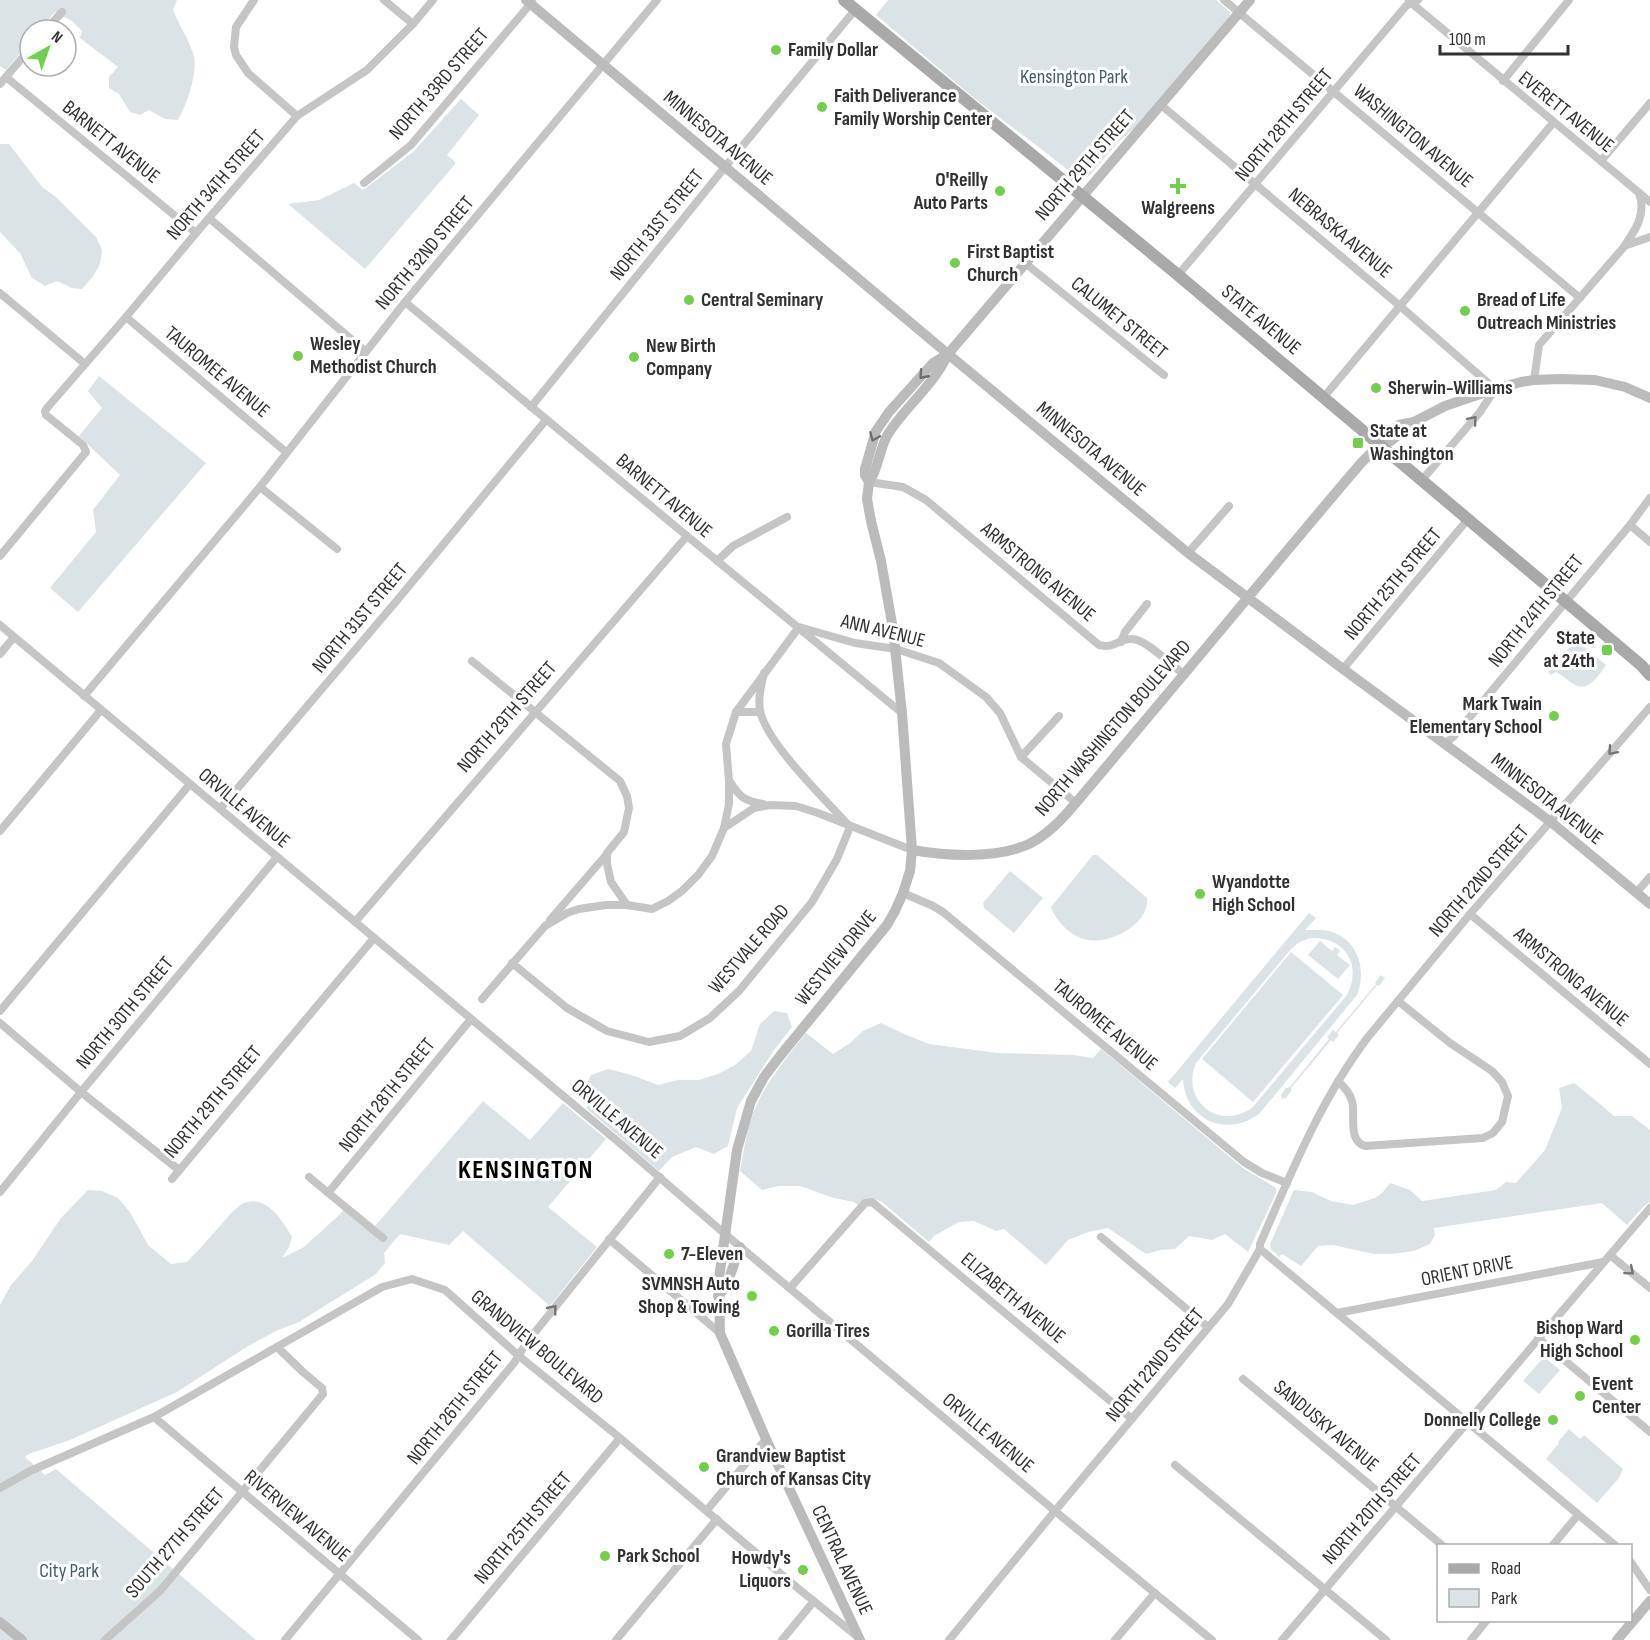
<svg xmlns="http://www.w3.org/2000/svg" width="1650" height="1640" viewBox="0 0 1650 1640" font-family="'Sofia Sans Condensed',sans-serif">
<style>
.green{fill:#dbe3e7;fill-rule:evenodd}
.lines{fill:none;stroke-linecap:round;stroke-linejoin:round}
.street{stroke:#c5c5c5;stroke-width:8}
.secondary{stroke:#bbb;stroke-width:10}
.primary{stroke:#a9a9a9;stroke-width:12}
.oneway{stroke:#6f6f6f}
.oneway2{stroke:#747474}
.poi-dot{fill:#71d04b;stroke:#fff;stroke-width:2}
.labels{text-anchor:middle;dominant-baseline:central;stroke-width:6;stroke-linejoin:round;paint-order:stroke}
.poi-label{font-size:20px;font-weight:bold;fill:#313131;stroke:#fff;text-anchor:start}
.park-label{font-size:20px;fill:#435c67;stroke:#fff}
.street-label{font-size:20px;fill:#313131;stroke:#fff}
.district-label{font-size:26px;font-weight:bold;letter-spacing:1.5px;fill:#000;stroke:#fff}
</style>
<rect width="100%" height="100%" fill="#fff"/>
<g class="green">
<path d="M0,0H177L173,10C179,25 188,38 193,53C199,70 187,104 178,120L165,119L149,110L140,115L130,112L119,94L109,88V77L118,67L80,38L82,31L72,21L55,12L39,30H30V42L6,70L0,66Z"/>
<path d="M888,0H1216L1230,12V16L1137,126L1117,143L1090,175C1085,179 1083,180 1077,177L1045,152L975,99L876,15Z"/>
<path d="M461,99L479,115L447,155L456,163L365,269L288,204L319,200L354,183L363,190L413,152Z"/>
<path d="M0,144H9L42,187L56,197L96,237L102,250L100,264L93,276L82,289L72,288L57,281L45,286L32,278L20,253L0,232Z"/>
<path d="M99,376L206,463L78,612L50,588L96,532L93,510L120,475L79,436L102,408L88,391Z"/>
<path d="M1576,640L1606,665C1599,675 1589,692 1575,685C1569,682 1564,676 1558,673L1555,672L1551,675L1548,672Z"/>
<path d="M1093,855H1097L1147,898C1147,902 1147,905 1146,908C1140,928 1108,944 1088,940C1073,938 1056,922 1051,907Z"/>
<path d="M1010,871L1043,898L1014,933L984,908L983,903Z"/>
<path d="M1309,913L1316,918L1305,930C1313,930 1321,929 1329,931C1358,939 1367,969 1357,995L1259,1114C1226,1138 1185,1120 1183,1079L1175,1088L1168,1082ZM1310,938C1344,936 1363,964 1347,995L1253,1107C1220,1132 1180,1101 1196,1063L1291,949L1298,943Z"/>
<path d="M1320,941L1332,951L1335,947L1340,951L1337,955L1350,965L1338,979L1308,955Z"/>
<path d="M1291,952L1343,995L1253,1102L1202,1059Z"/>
<path d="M1381,975L1385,978L1379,986L1377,985L1337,1033L1339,1035L1333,1042L1331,1040L1291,1088V1091L1286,1098L1282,1099L1281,1095L1286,1088L1290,1087L1329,1039L1327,1037L1333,1030L1336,1032L1376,984L1375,983Z"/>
<path d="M774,1011L787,1013L792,1027L774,1050L737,1108L728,1146L714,1154L696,1147L672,1157L659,1171L586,1108L592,1100L586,1085L591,1075L608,1069L632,1075L658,1085L678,1080H699L718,1074L735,1065L751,1051L760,1024Z"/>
<path d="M881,1023L904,1034L929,1044L997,1053L1073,1055L1093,1058L1101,1049L1243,1168L1276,1188V1193L1248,1252L1225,1234L1212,1240L1189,1236L1175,1249L1160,1250L1146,1254L1108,1228L1088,1232L1068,1240L1046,1265L1004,1229L996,1231L974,1221L959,1222L934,1236L929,1242L882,1202C871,1197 867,1197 857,1205L854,1202L834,1198L800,1186H779L762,1190L740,1171C744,1151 746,1130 754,1111C766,1082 787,1057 806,1033L833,1054L850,1043L863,1031Z"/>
<path d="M1574,1083L1594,1099L1614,1116H1632L1650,1130V1202L1644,1206L1627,1225L1602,1203L1434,1228L1435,1235L1430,1244L1414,1251L1391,1254H1374L1333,1245L1318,1246L1301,1266L1282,1254L1279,1257L1271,1249L1270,1244L1294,1190L1312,1192L1331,1201L1353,1205L1375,1198L1382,1193L1390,1183L1410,1190L1422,1201L1496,1190L1506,1182L1516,1183L1545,1150L1562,1108L1559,1088Z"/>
<path d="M483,1101L530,1140L563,1103L606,1139L548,1207L597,1247L550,1306L463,1231L449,1245L400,1234L384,1253L385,1263L376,1274L299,1322L278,1330L248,1346L177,1392L70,1440L29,1454L25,1457L45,1475L56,1469L256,1640H0V1305L11,1285L32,1261L61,1218L88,1190L102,1191L118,1198L130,1212L148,1245L171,1264L187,1262C198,1251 208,1239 219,1227C226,1219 233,1210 242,1204C265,1192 283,1221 292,1237L289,1247L282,1258L304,1247L340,1214L347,1204L375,1226Z"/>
<path d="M1544,1357L1560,1370L1539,1394L1523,1381Z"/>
<path d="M1569,1429L1580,1439L1584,1435L1623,1469L1619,1478L1597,1503L1546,1459L1559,1443L1558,1442Z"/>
</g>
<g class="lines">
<g class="street">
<path d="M254,0L236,27L234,47L236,55L248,73L297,116"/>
<path d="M384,0L413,24"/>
<path d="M1224,0L1580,298"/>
<path d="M1409,1L1650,202"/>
<path d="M46,30L62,12"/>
<path d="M6,77L196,233"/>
<path d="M1503,81L1569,0"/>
<path d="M0,84L30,49"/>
<path d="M1161,105L1400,306L1495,389L1480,412L1422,480"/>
<path d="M1601,161L1650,103"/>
<path d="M364,183L411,145L532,2"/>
<path d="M209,218L365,351"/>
<path d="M1627,245L1650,237"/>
<path d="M1025,263L1164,375"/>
<path d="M1178,275L1406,6L1418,0"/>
<path d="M0,293L85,364"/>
<path d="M405,302L687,536L902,713"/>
<path d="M126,317L286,452"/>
<path d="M1534,380L1539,345L1623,248C1635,231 1647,214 1639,193"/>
<path d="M1323,398L1553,123"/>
<path d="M531,407L725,167L855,10"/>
<path d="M869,482L903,487L926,500L1099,645C1114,649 1118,639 1131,639C1145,638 1172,666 1185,675"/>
<path d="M260,487L337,549"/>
<path d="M1630,525L1650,542"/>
<path d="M1188,553L1229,506"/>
<path d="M0,556L86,452L83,445L46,415L45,411L47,408L126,317L196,233L297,116L367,70L413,24L433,0"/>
<path d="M717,561L733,546L787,517"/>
<path d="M0,625L622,1145L725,1234L1055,1511L1212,1640"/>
<path d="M1121,642L1125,632L1147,604"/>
<path d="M0,654L14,637"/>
<path d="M472,661L620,781L627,796L629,808L624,832L607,853V864L611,882L627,905"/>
<path d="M1343,669L1468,519"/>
<path d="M84,696L260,487L405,302L657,0"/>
<path d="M736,712H760"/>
<path d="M1445,744L1454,736L1630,525L1650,498"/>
<path d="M1021,757L1059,716"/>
<path d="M730,782C740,797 744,801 763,804"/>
<path d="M220,809L399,598L546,420"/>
<path d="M724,828L729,804V781L726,744L736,712L799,627L855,643L896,649L939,663L986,697L1000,713L1021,757L1076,803"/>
<path d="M0,831L101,710"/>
<path d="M903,893L933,906L943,912L1244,1162L1262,1173L1287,1183"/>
<path d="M1636,893L1650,877"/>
<path d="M1470,914L1650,1064"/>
<path d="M550,920L607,854"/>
<path d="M355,922L687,536"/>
<path d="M512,963L567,1008L607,1031L649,1042L680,1036L710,1018L739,991L812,902L837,859L850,827C827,801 765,742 760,710C758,697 761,686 764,673"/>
<path d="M482,999L545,926L567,913L579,909L606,905H627L652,909L668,901L682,891L698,875L712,856L724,828L754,808L770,805L796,806L818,813L912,850"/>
<path d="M0,1011L190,784"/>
<path d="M0,1023L81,1092L179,1170"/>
<path d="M1338,1081C1344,1087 1350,1093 1352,1101C1356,1115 1347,1140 1365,1146L1483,1138L1493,1133L1502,1122L1508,1096L1502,1082L1492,1071L1450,1043L1398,1001"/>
<path d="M309,1177L383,1238"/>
<path d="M172,1179L374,938"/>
<path d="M0,1192L81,1092L277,857"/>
<path d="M328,1193L471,1019"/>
<path d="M1101,1237L1208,1327"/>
<path d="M609,1239L720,1333"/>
<path d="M1260,1249L1616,1546"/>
<path d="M1610,1255L1650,1288"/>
<path d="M790,1288L865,1203L872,1202L1132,1419"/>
<path d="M1337,1313L1603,1262"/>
<path d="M1538,1338L1650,1432"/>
<path d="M1243,1379L1443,1546"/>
<path d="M154,1417L418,1640"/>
<path d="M1175,1465L1386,1640"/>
<path d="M0,1488L30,1471L154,1417L382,1287L412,1279L445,1290L519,1356L620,1438L800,1590L858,1637"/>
<path d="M707,1510L766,1439"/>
<path d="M1552,1546L1578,1515"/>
<path d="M1630,1561L1650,1590"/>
<path d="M105,1640L160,1591L323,1394L322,1388L303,1372L277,1347"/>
<path d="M285,1640L514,1363L527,1342L660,1177"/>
<path d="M451,1640L620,1438"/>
<path d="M616,1640L717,1519"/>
<path d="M782,1640L814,1601"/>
<path d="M949,1640L1055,1511L1228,1304L1260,1249V1244C1291,1173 1321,1099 1368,1037L1470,914L1650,707"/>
<path d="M1115,1640L1155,1593"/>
<path d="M1282,1640L1650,1208"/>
<path d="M1471,1640L1487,1620"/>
</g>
<g class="secondary">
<path d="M526,0L948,354L1188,553L1343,669L1551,822L1650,904"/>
<path d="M1379,445L1391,441L1414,422L1445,406L1495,389L1521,382L1534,380L1560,379L1595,380L1625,387L1650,398"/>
<path d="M869,482C879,468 879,449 888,434C906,406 934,385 948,354L1250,0"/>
<path d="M912,850C947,856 996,859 1029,844C1055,831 1073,806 1091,785C1107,766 1123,747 1138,729C1213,640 1286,551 1361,463L1379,445L1385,435L1399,425L1414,422"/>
<path d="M718,1296L726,1287L740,1247"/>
<path d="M0,1622L22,1640"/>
<path d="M860,1640L766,1439L720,1333L719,1278L737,1150L751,1101L764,1077L780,1056L887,925L895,911L903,893L910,871L912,850L902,713L893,629L881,561L871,521L867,499L869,482L865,475V469L876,431L889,412L933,363L948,354"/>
<path d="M1617,1640L1650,1601"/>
</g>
<path class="primary" d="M844,0L1178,275L1641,665L1650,675"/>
</g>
<defs><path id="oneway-chevron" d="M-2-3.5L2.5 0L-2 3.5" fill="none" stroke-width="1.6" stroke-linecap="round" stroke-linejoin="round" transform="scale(1.5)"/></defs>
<g class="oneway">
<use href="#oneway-chevron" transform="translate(923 375) rotate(132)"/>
<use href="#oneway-chevron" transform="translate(874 437) rotate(113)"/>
</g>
<g class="oneway2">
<use href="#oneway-chevron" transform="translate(1473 420) rotate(-50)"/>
<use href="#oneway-chevron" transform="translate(1612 751) rotate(131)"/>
<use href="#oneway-chevron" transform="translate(1630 1271) rotate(40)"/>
<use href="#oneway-chevron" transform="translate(553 1309) rotate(-51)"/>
</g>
<g class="poi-dot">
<circle cx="776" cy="50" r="6"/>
<circle cx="822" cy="107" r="6"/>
<path d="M1175 177h6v6h6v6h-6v6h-6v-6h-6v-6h6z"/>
<circle cx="1000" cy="191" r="6"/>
<circle cx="955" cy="263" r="6"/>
<circle cx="689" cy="300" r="6"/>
<circle cx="1465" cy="311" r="6"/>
<circle cx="298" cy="356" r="6"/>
<circle cx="634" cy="357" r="6"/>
<circle cx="1376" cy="388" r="6"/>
<rect x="1352" y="437" width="12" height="12" rx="3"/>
<rect x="1601" y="644" width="12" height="12" rx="3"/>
<circle cx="1554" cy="716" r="6"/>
<circle cx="1200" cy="894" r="6"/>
<circle cx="669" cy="1254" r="6"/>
<circle cx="752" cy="1296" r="6"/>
<circle cx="774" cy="1331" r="6"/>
<circle cx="1635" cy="1340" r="6"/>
<circle cx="1580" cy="1396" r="6"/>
<circle cx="1553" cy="1420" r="6"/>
<circle cx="704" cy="1467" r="6"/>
<circle cx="605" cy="1556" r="6"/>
<circle cx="803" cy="1570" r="6"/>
</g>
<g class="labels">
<g class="poi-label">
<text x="788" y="50">Family Dollar</text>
<text x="834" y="96">Faith Deliverance<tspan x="834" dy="23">Family Worship Center</tspan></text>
<text x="988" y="180" text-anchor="end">O'Reilly<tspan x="988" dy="23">Auto Parts</tspan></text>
<text x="1178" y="208" text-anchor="middle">Walgreens</text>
<text x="967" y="252">First Baptist<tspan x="967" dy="23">Church</tspan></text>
<text x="701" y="300">Central Seminary</text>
<text x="1477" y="300">Bread of Life<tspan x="1477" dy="23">Outreach Ministries</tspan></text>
<text x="310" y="344">Wesley<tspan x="310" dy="23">Methodist Church</tspan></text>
<text x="646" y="346">New Birth<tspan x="646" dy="23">Company</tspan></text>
<text x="1388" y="388">Sherwin-Williams</text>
<text x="1370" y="431">State at<tspan x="1370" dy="23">Washington</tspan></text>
<text x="1595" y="638" text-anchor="end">State<tspan x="1595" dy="23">at 24th</tspan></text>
<text x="1542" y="704" text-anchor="end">Mark Twain<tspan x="1542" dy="23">Elementary School</tspan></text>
<text x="1212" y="882">Wyandotte<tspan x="1212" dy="23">High School</tspan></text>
<text x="681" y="1254">7-Eleven</text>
<text x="740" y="1284" text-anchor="end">SVMNSH Auto<tspan x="740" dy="23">Shop &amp; Towing</tspan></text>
<text x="1623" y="1328" text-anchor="end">Bishop Ward<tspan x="1623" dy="23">High School</tspan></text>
<text x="786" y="1331">Gorilla Tires</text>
<text x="1592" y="1384">Event<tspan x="1592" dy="23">Center</tspan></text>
<text x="1541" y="1420" text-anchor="end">Donnelly College</text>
<text x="716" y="1456">Grandview Baptist<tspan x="716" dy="23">Church of Kansas City</tspan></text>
<text x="617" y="1556">Park School</text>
<text x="791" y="1558" text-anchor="end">Howdy's<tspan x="791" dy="23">Liquors</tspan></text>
</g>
<g class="park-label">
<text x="1074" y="77">Kensington Park</text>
<text x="69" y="1571">City Park</text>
</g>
<g class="street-label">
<text transform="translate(439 84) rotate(-49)">NORTH 33RD STREET</text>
<text transform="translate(1566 112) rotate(39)">EVERETT AVENUE</text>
<text transform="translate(1284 125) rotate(-50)">NORTH 28TH STREET</text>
<text transform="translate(1413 136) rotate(40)">WASHINGTON AVENUE</text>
<text transform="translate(718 138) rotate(40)">MINNESOTA AVENUE</text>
<text transform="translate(111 142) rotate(39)">BARNETT AVENUE</text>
<text transform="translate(1085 165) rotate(-49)">NORTH 29TH STREET</text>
<text transform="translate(216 185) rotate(-49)">NORTH 34TH STREET</text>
<text transform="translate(657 225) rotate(-51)">NORTH 31ST STREET</text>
<text transform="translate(1340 233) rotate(40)">NEBRASKA AVENUE</text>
<text transform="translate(425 253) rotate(-50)">NORTH 32ND STREET</text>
<text transform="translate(1119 318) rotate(39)">CALUMET STREET</text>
<text transform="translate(1261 320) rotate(40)">STATE AVENUE</text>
<text transform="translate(217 372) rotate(40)">TAUROMEE AVENUE</text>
<text transform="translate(1091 449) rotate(40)">MINNESOTA AVENUE</text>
<text transform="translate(664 496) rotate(40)">BARNETT AVENUE</text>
<text transform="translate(1038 572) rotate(40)">ARMSTRONG AVENUE</text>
<text transform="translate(1393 584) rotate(-50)">NORTH 25TH STREET</text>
<text transform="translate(1536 611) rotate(-51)">NORTH 24TH STREET</text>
<text transform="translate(360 618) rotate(-50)">NORTH 31ST STREET</text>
<text transform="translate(883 631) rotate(14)">ANN AVENUE</text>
<text transform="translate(507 717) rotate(-49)">NORTH 29TH STREET</text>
<text transform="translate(1113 728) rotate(-49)">NORTH WASHINGTON BOULEVARD</text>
<text transform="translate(1547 799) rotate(38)">MINNESOTA AVENUE</text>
<text transform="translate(244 808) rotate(40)">ORVILLE AVENUE</text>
<text transform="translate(1479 881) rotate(-49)">NORTH 22ND STREET</text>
<text transform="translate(749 949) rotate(-49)">WESTVALE ROAD</text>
<text transform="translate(836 958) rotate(-51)">WESTVIEW DRIVE</text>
<text transform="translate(1571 977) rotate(40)">ARMSTRONG AVENUE</text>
<text transform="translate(125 1013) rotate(-50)">NORTH 30TH STREET</text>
<text transform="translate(1105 1025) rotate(40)">TAUROMEE AVENUE</text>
<text transform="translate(387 1095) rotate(-51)">NORTH 28TH STREET</text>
<text transform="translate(213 1102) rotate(-50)">NORTH 29TH STREET</text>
<text transform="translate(617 1119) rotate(40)">ORVILLE AVENUE</text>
<text transform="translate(1467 1271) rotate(-11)">ORIENT DRIVE</text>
<text transform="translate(1013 1298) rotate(40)">ELIZABETH AVENUE</text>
<text transform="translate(537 1347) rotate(40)">GRANDVIEW BOULEVARD</text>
<text transform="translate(1155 1365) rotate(-50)">NORTH 22ND STREET</text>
<text transform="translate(455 1408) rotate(-51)">NORTH 26TH STREET</text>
<text transform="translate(1326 1426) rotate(40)">SANDUSKY AVENUE</text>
<text transform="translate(988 1433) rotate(40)">ORVILLE AVENUE</text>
<text transform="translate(1372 1509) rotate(-49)">NORTH 20TH STREET</text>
<text transform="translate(297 1516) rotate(40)">RIVERVIEW AVENUE</text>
<text transform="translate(523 1528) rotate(-50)">NORTH 25TH STREET</text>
<text transform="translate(175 1543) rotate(-49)">SOUTH 27TH STREET</text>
<text transform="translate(842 1560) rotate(65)">CENTRAL AVENUE</text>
</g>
<g class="district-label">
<text x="526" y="1170">KENSINGTON</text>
</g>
</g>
<rect x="1437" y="1544" width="195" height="78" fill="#ffffff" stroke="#adadad" stroke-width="1.5"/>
<rect x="1449" y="1564" width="30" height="9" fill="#a9a9a9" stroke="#adadad" stroke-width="1.5"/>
<text x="1491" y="1574" font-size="18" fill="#313131">Road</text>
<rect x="1449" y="1589" width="30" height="18" fill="#dbe3e7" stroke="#adadad" stroke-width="1.5"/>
<text x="1491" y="1604" font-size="18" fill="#313131">Park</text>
<g transform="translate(48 48) rotate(40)"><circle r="28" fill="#ffffff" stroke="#adadad" stroke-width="1.5"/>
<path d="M0-4.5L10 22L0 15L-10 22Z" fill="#71d04b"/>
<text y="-9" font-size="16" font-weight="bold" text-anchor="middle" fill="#313131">N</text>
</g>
<path d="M1440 45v9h128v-9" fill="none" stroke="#313131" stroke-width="3"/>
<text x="1449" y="45" font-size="18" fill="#313131" stroke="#ffffff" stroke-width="4.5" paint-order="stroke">100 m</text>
</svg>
